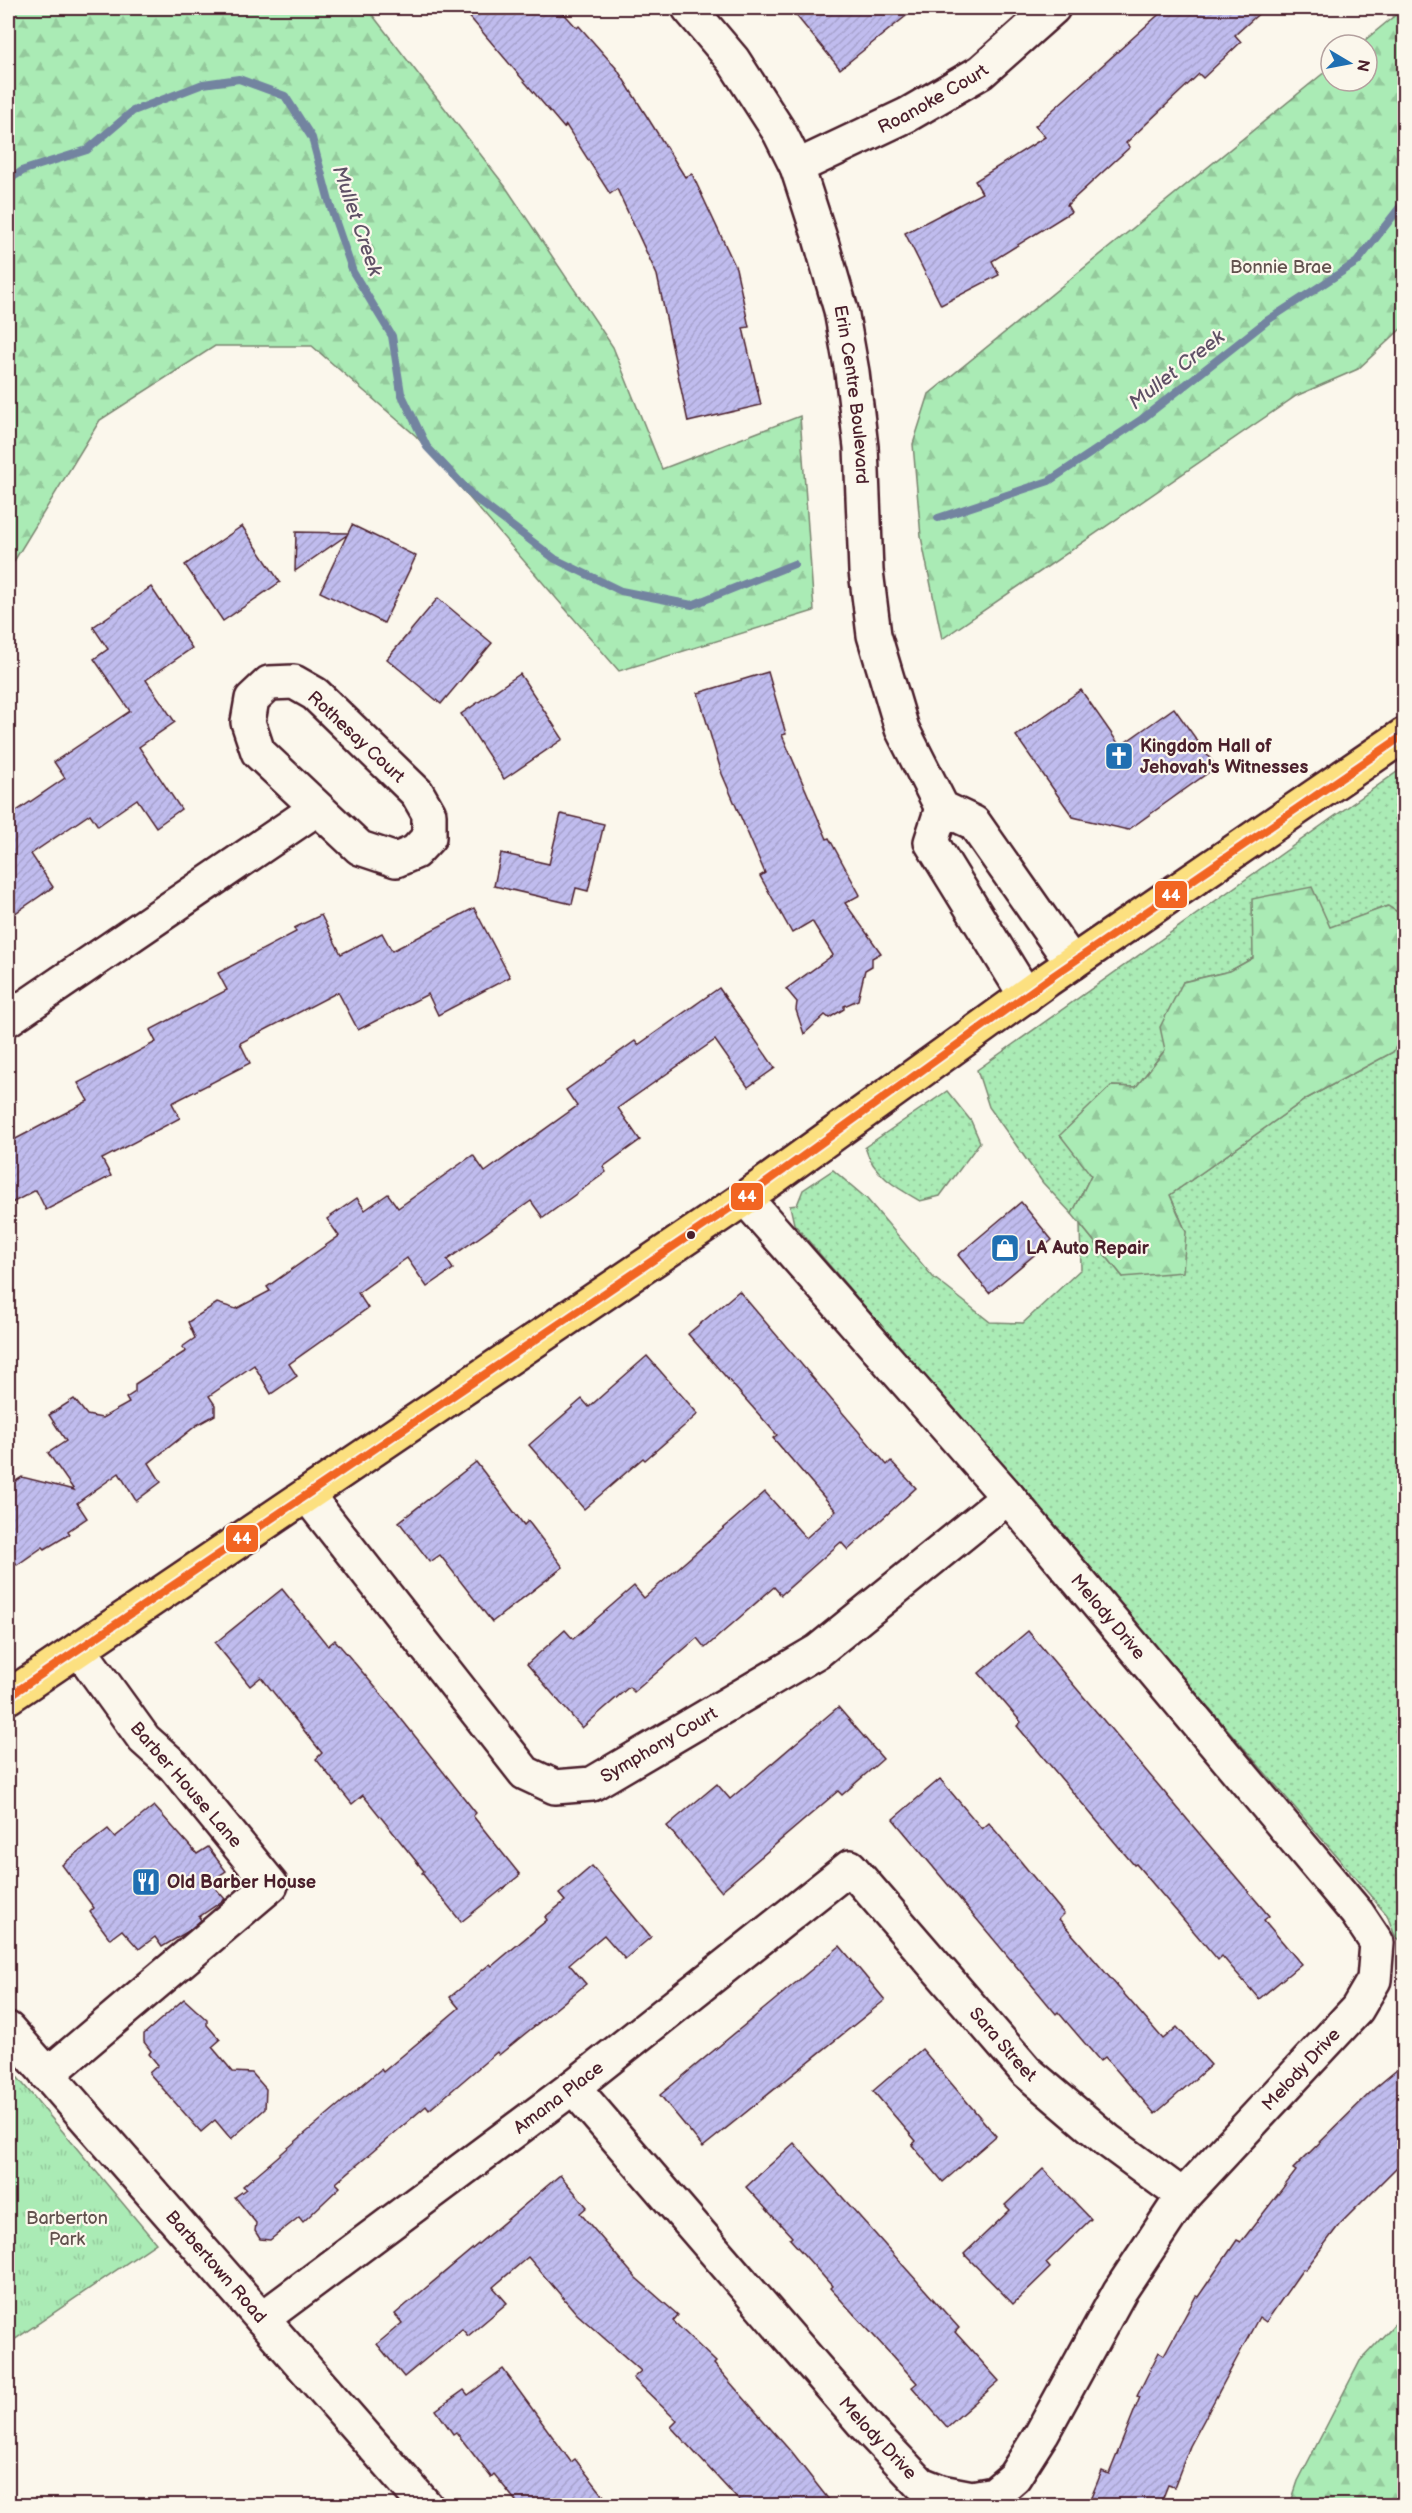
<svg xmlns="http://www.w3.org/2000/svg" width="1412" height="2513" viewBox="0 0 1412 2513" font-family="'Balsamiq Sans',sans-serif">
<style>
.grass{fill:url(#grass-dots);stroke:#7a8570;stroke-width:1.5}
.forest{fill:url(#forest-firs);stroke:#7a8570;stroke-width:1.5}
.park{fill:url(#park-tufts);stroke:#7a8570;stroke-width:1.5}
.lines{fill:none;stroke-linecap:round;stroke-linejoin:round}
.stream{stroke:#7384a0;stroke-width:8}
.building{fill:url(#building-hatch);stroke:#4a1f2b;stroke-width:1.5}
.minor-casing{stroke:#4a1f2b;stroke-width:38}
.major-casing{stroke:#4a1f2b;stroke-width:38}
.minor{stroke:#fbf7ec;stroke-width:33}
.major{stroke:#fce080;stroke-width:33}
.bus-1-casing{stroke:#fbf7ec;stroke-width:12}
.bus-1{stroke:#f26522;stroke-width:8}
.bus-dot{fill:#4a1f2b;stroke:#fbf7ec;stroke-width:2}
.labels{text-anchor:middle;dominant-baseline:central;stroke-width:4.5;stroke-linejoin:round;paint-order:stroke}
.street-label{font-size:18px;fill:#4a1f2b;stroke:#fbf7ec}
.park-label{font-size:18px;fill:#62524e;stroke:#fbf7ec}
.poi-label{font-size:18px;font-weight:bold;fill:#4a1f2b;stroke:#fbf7ec;text-anchor:start}
.water-label{font-size:20px;font-style:italic;fill:#5f5166;stroke:#fbf7ec}
.line-badge{stroke:#fbf7ec;stroke-width:2}
.badge-label{font-size:16px;text-anchor:middle;font-weight:bold;fill:#fff}
</style>
<defs>
<pattern id="grass-dots" width="8" height="8" patternUnits="userSpaceOnUse" patternTransform="scale(1.5)"><rect width="8" height="8" fill="#aaebb5"/><path d="M2 2h.1M6 6h.1" fill="none" stroke="#94c99c" stroke-width="1.8" stroke-linecap="round"/></pattern>
<pattern id="forest-firs" width="22" height="20" patternUnits="userSpaceOnUse" patternTransform="scale(1.5)"><rect width="22" height="20" fill="#aaebb5"/><path d="M5 1l3.5 6h-7zM16 11l3.5 6h-7z" fill="#94c99c"/></pattern>
<pattern id="park-tufts" width="24" height="20" patternUnits="userSpaceOnUse" patternTransform="scale(1.5)"><rect width="24" height="20" fill="#aaebb5"/><path d="M3 7l-1-3M5 7V3M7 7l1-3M15 17l-1-3M17 17v-4M19 17l1-3" fill="none" stroke="#94c99c"/></pattern>
<pattern id="building-hatch" width="6" height="6" patternUnits="userSpaceOnUse" patternTransform="scale(1.5)"><rect width="6" height="6" fill="#c0bcee"/><path d="M-1 1l2-2M0 6l6-6M5 7l2-2" fill="none" stroke="#a6a1cc"/></pattern>
</defs>
<rect width="100%" height="100%" fill="#fbf7ec"/>
<filter id="ink" filterUnits="userSpaceOnUse"><feTurbulence type="fractalNoise" baseFrequency=".0167" numOctaves="2"/><feDisplacementMap in="SourceGraphic" scale="12" xChannelSelector="R" yChannelSelector="G"/><feConvolveMatrix kernelMatrix="1 2 1 2 8 2 1 2 1" color-interpolation-filters="sRGB"/></filter>
<g filter="url(#ink)">
<g class="grass">
<path d="M1404,767V916L1387,906L1253,958L1230,971L1183,982L1165,1050L1136,1087L1111,1086L1091,1175L1072,1214L1043,1183L989,1107L977,1070Z"/>
<path d="M1404,1033V1943L1395,1936L1387,1915L794,1224L790,1206L797,1205L803,1190L833,1170L867,1199L933,1277L990,1322L1023,1323L1081,1269L1080,1224L1123,1277L1186,1232L1170,1195L1306,1099L1393,1052Z"/>
<path d="M947,1091L971,1121L980,1142L940,1196L920,1201C897,1188 873,1175 865,1147Z"/>
</g>
<g class="forest">
<path d="M8,8H367L505,186L613,347L662,469L800,416L814,611L619,671L416,436L312,346H215L100,420L8,571Z"/>
<path d="M1404,8V326L1358,369L1296,396L942,639L921,537L913,444L929,394L1331,67V81H1367V45H1359Z"/>
<path d="M1312,887L1330,927L1388,906L1404,916V1033L1393,1052L1306,1099L1170,1195L1186,1232L1183,1272L1123,1277L1072,1214L1091,1175L1060,1135L1111,1086L1136,1087L1165,1050L1160,1027L1183,982L1230,971L1253,958L1252,899Z"/>
<path d="M1404,2314V2505H1290L1298,2481L1360,2361Z"/>
</g>
<path class="park" d="M8,2066L156,2243L8,2344Z"/>
<g class="lines">
<g class="stream">
<path d="M8,180L24,170L87,150L133,111L203,84L239,79L285,96L312,138L330,205L353,272L392,336L401,393L427,447L475,498L555,559L621,591L692,605L794,564"/>
<path d="M938,518L1049,481L1142,419L1268,320L1357,262L1404,202"/>
</g>
</g>
<g class="building">
<path d="M462,8H559L577,28L579,26L617,69L685,177L692,174L736,268L749,327L743,328L761,405L688,422L657,275L617,189L610,194L566,125L564,128Z"/>
<path d="M790,8H916L840,69Z"/>
<path d="M1166,8H1265L1235,35L1241,42L1203,78L1199,74L1126,143L1130,147L1067,205L1071,212L992,261L999,275L941,305L905,233L982,193L975,181L1045,137L1035,126Z"/>
<path d="M352,525L416,556L384,623L320,592L347,535L295,571L296,532L348,533Z"/>
<path d="M242,526L280,582L223,621L185,565Z"/>
<path d="M151,587L192,648L146,680L175,722L139,747L181,809L156,827L137,799L98,826L90,814L31,854L53,887L8,918V817L65,778L54,762L130,711L94,659L108,649L93,627Z"/>
<path d="M438,598L492,643L441,704L387,659Z"/>
<path d="M768,672L786,734L782,735L827,839L829,838L860,895L845,903L881,953L872,958V966L865,970L858,1000L844,1006V1009L829,1018L825,1015L804,1034L796,1010L797,1002L786,989L833,955L812,921L792,933L760,876L765,873L722,774L698,693Z"/>
<path d="M520,674L563,739L504,779L461,714Z"/>
<path d="M1081,690L1120,746L1174,708L1216,767L1128,830L1073,817L1016,736Z"/>
<path d="M561,814L604,824L588,891L576,888L572,904L494,886L501,853L549,864Z"/>
<path d="M474,908L510,977L438,1015L428,994L358,1030L338,992L240,1043L250,1063L172,1103L180,1118L102,1159L111,1176L46,1210L36,1190L8,1205V1143L88,1101L78,1083L156,1042L150,1030L227,990L218,973L296,932L294,928L321,915L341,954L382,933L392,951Z"/>
<path d="M719,988L775,1068L748,1087L715,1040L618,1108L640,1140L603,1167L606,1172L543,1218L531,1201L447,1260L453,1269L427,1287L407,1258L358,1293L368,1308L289,1364L297,1376L271,1394L254,1365L209,1396L215,1405V1415L197,1425L149,1463L161,1482L136,1501L119,1473L77,1503L87,1518L68,1531L70,1534L45,1549L43,1547L17,1565L8,1550V1486L22,1477L74,1490L48,1453L66,1441L49,1415L74,1399L87,1415L102,1418L129,1403L126,1398L135,1392V1384L186,1351L182,1347L195,1338L188,1322L217,1303L236,1309L270,1291L267,1287L339,1236L327,1219L357,1198L365,1210L388,1194L398,1208L473,1155L485,1172L577,1106L566,1090L635,1041L638,1045Z"/>
<path d="M1021,1202L1052,1240L989,1293L958,1255Z"/>
<path d="M739,1291L887,1465L891,1461L916,1488L848,1550L841,1542L781,1595L774,1587L705,1648L697,1638L634,1692L629,1687L582,1728L527,1664L565,1630L573,1639L634,1586L644,1598L765,1492L806,1538L836,1511L773,1438L777,1435L688,1334Z"/>
<path d="M647,1356L698,1414L645,1460L643,1458L584,1509L529,1445L582,1399L589,1407Z"/>
<path d="M476,1462L524,1525L528,1521L563,1567L492,1622L440,1555L430,1562L399,1522Z"/>
<path d="M282,1589L328,1646L335,1640L387,1701L476,1813L473,1816L520,1875L461,1922L422,1873L424,1871L363,1795L352,1804L316,1759L322,1753L261,1677L250,1686L215,1643Z"/>
<path d="M1028,1631L1269,1916L1264,1920L1301,1964L1259,1999L1222,1956L1218,1960L1136,1864L1134,1865L1017,1726L1021,1722L979,1673Z"/>
<path d="M838,1707L883,1759L842,1795L838,1791L721,1891L667,1826L717,1784L730,1799Z"/>
<path d="M940,1779L982,1829L989,1823L1064,1914L1059,1919L1163,2039L1177,2027L1211,2065L1155,2114L1105,2057L1100,2061L1058,2012L1056,2014L893,1819Z"/>
<path d="M154,1806L197,1854L208,1847L226,1871L210,1882L225,1899L199,1917L201,1920L187,1932L162,1947L155,1937L139,1949L122,1930L110,1939L90,1912L94,1908L62,1865L108,1829L115,1837Z"/>
<path d="M592,1866L651,1937L625,1959L604,1935L569,1964L586,1984L499,2055L497,2052L429,2110L426,2106L336,2183L340,2187L303,2222L299,2217L270,2240L260,2239L255,2231L256,2223L235,2197L246,2189L243,2186L381,2069L383,2072L459,2008L450,1997L490,1964L492,1966L547,1920L545,1917L565,1901L559,1894Z"/>
<path d="M840,1946L885,2000L703,2147L660,2095Z"/>
<path d="M184,1999L207,2020V2025L220,2040L212,2047L233,2072L252,2073L266,2089L265,2109L231,2139L215,2120L201,2132L149,2073L158,2065L149,2054L151,2051L144,2042V2034Z"/>
<path d="M922,2049L996,2136L943,2182L912,2145L916,2141L873,2091Z"/>
<path d="M1404,2064V2160L1339,2225L1305,2270L1303,2269L1266,2322L1259,2317L1190,2446L1174,2487L1168,2485L1160,2505H1088L1102,2471L1109,2474L1140,2397L1137,2396L1159,2352L1164,2355L1196,2296L1198,2297L1237,2240L1241,2242L1296,2171L1293,2169L1375,2088Z"/>
<path d="M794,2143L959,2328L955,2332L999,2381L947,2427L912,2387L917,2383L830,2288L832,2286L790,2239L792,2237L746,2187Z"/>
<path d="M1043,2169L1091,2219L1046,2263L1050,2268L1013,2304L964,2254L1010,2210L1005,2205Z"/>
<path d="M560,2175L587,2207L580,2213L636,2278L678,2315L673,2321L716,2362L714,2364L792,2453L833,2505H743L671,2427L677,2421L633,2378L641,2371L577,2314L528,2257L493,2287L507,2303L468,2336L462,2329L404,2377L377,2344L402,2323L395,2314Z"/>
<path d="M503,2369L571,2462L575,2459L611,2505H519L494,2474L491,2477L456,2432L453,2434L436,2410L464,2390L468,2395Z"/>
</g>
<g class="lines">
<g class="minor-casing">
<g id="minor">
<path id="s1" d="M689,8L733,60L780,133L797,167L820,238L841,310L852,372L861,447L866,571L874,635L902,729L942,808L974,823L1072,963"/>
<path id="s2" d="M797,167L907,115L981,72L1053,8"/>
<path d="M294,682L315,694L417,793L429,814V837L415,852L396,860L360,848L258,752L248,722L252,699L269,683Z"/>
<path d="M942,808L931,842L1026,996"/>
<path d="M8,1019L316,809"/>
<path id="s3" d="M307,1495L525,1773L555,1787L592,1784L818,1651L1008,1497"/>
<path id="s4" d="M8,2029L426,2506"/>
<path d="M47,2075L271,1885L174,1766L144,1739L79,1649"/>
<path id="s5" d="M573,2087L863,2423L921,2484L941,2492L972,2498L994,2494L1014,2477L1042,2433L1120,2291L1183,2196L1357,2009L1374,1980L1377,1943L1357,1913L1008,1497L745,1198"/>
<path id="s6" d="M262,2319L573,2087L850,1867L1026,2071L1107,2140L1183,2196"/>
</g>
</g>
<g class="major-casing">
<path id="major" d="M8,1697L745,1198L1047,980L1404,735"/>
</g>
<use href="#minor" class="minor"/>
<use href="#major" class="major"/>
<g class="bus-1-casing">
<path id="bus-1" d="M8,1697L745,1198L1047,980L1404,735"/>
</g>
<use href="#bus-1" class="bus-1"/>
</g>
</g>
<defs>
<g id="church-square" transform="scale(1.5)"><rect x="-9" y="-9" width="18" height="18" rx="4" fill="#1f6fb2" stroke="#fbf7ec"/><path d="M-1.2-6h2.4v3.5h3.3v2.4h-3.3V6h-2.4V-.1h-3.3v-2.4h3.3Z" fill="#fff"/></g>
<g id="shop-square" transform="scale(1.5)"><rect x="-9" y="-9" width="18" height="18" rx="4" fill="#1f6fb2" stroke="#fbf7ec"/><path d="M-5-2.5h2.3a2.7 3.5 0 0 1 5.4 0H5L5.5 6h-11ZM-1.5-2.5h3a1.5 2.3 0 0 0-3 0Z" fill="#fff"/></g>
<g id="restaurant-square" transform="scale(1.5)"><rect x="-9" y="-9" width="18" height="18" rx="4" fill="#1f6fb2" stroke="#fbf7ec"/><path d="M-5-6h1v4h1v-4h1v4h1v-4h1v5L-1.5 .5V6h-2V.5L-5-1ZM5-6V6H3V1.5H1.5Q1.5-4 5-6Z" fill="#fff"/></g>
</defs>
<g fill-rule="evenodd">
<use href="#church-square" x="1119" y="756"/>
<use href="#shop-square" x="1005" y="1248"/>
<use href="#restaurant-square" x="146" y="1882"/>
</g>
<circle class="bus-dot" cx="691" cy="1235" r="5"/>
<g class="labels">
<g class="street-label">
<text stroke="none"><textPath href="#s2" startOffset="152">Roanoke Court</textPath></text>
<text stroke="none"><textPath href="#s1" startOffset="428">Erin Centre Boulevard</textPath></text>
<text transform="translate(356 737) rotate(43)">Rothesay Court</text>
<text transform="translate(1108 1617) rotate(50)">Melody Drive</text>
<text stroke="none"><textPath href="#s3" startOffset="501">Symphony Court</textPath></text>
<text transform="translate(186 1785) rotate(49)">Barber House Lane</text>
<text stroke="none"><textPath href="#s6" startOffset="976">Sara Street</textPath></text>
<text stroke="none"><textPath href="#s5" startOffset="1131">Melody Drive</textPath></text>
<text stroke="none"><textPath href="#s6" startOffset="370">Amana Place</textPath></text>
<text stroke="none"><textPath href="#s4" startOffset="316">Barbertown Road</textPath></text>
<text stroke="none"><textPath href="#s5" startOffset="465">Melody Drive</textPath></text>
</g>
<g class="park-label">
<text x="1281" y="267">Bonnie Brae</text>
<text x="67" y="2218">Barberton<tspan x="67" dy="21">Park</tspan></text>
</g>
<g class="poi-label">
<text x="1140" y="746">Kingdom Hall of<tspan x="1140" dy="21">Jehovah's Witnesses</tspan></text>
<text x="1026" y="1248">LA Auto Repair</text>
<text x="167" y="1882">Old Barber House</text>
</g>
<g class="water-label">
<text transform="translate(357 221) rotate(71)">Mullet Creek</text>
<text transform="translate(1177 370) rotate(-38)">Mullet Creek</text>
</g>
</g>
<g class="line-badge">
<rect x="1154" y="880" width="34" height="29" rx="6" fill="#f26522"/>
<rect x="730" y="1182" width="34" height="29" rx="6" fill="#f26522"/>
<rect x="225" y="1524" width="34" height="29" rx="6" fill="#f26522"/>
</g>
<g class="badge-label">
<text x="1171" y="901">44</text>
<text x="747" y="1202">44</text>
<text x="242" y="1544">44</text>
</g>
<rect width="1412" height="2513" fill="none" stroke="#fbf7ec" stroke-width="30"/>
<rect x="15" y="15" width="1382" height="2483" fill="none" stroke="#4a1f2b" stroke-width="2" filter="url(#ink)"/>
<g transform="translate(1349 63) rotate(100)"><circle r="28" fill="#fbf7ec" stroke="#b4a19f" stroke-width="1.5"/>
<path d="M0-4.5L10 22L0 15L-10 22Z" fill="#1f6fb2"/>
<text y="-9" font-size="16" font-weight="bold" text-anchor="middle" fill="#4a1f2b">N</text>
</g>
</svg>
